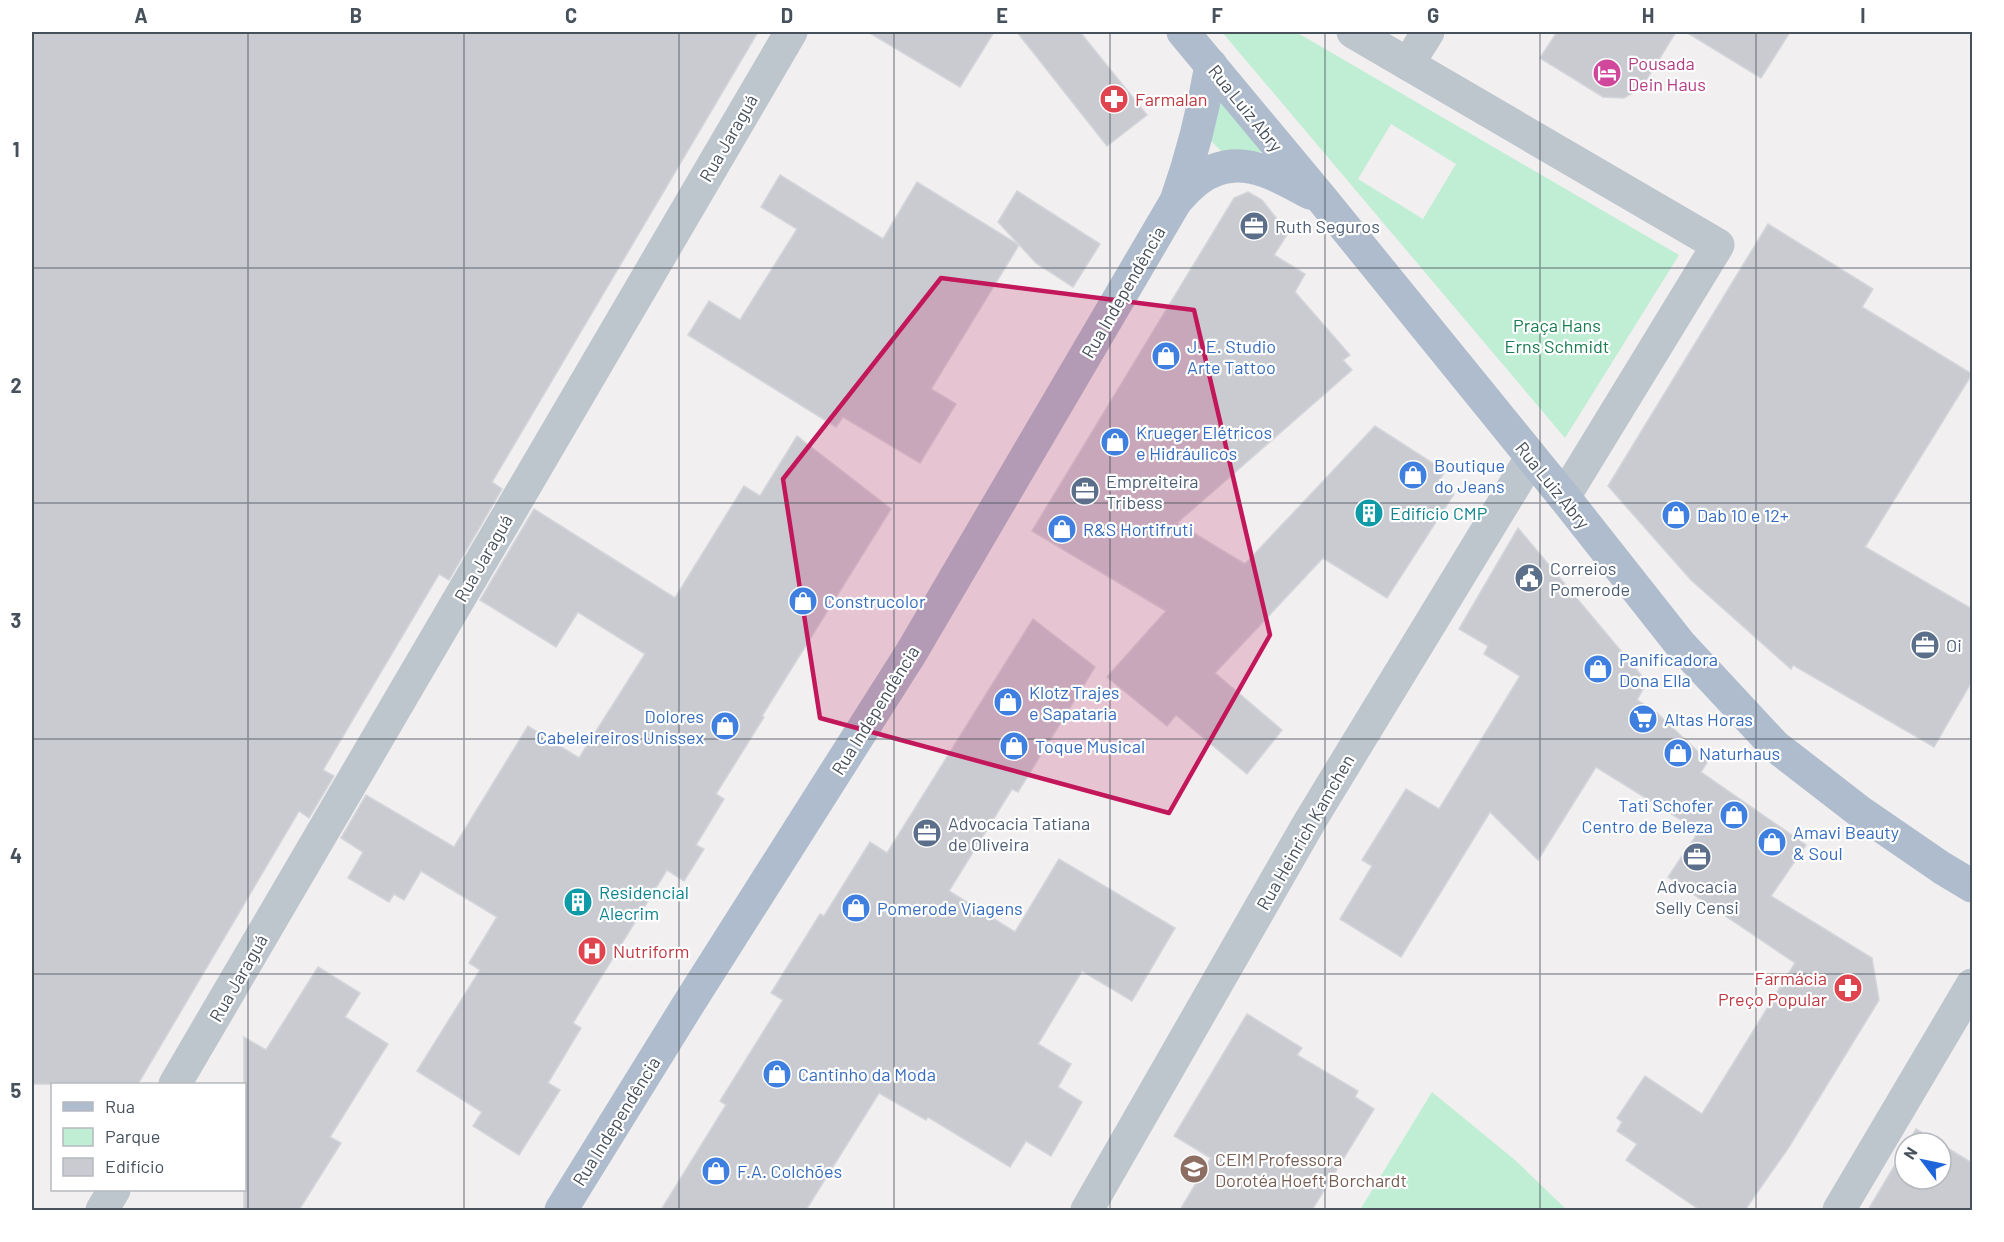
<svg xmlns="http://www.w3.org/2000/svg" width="2004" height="1242" viewBox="0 0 2004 1242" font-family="Barlow,sans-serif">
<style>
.green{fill:#bfeed4;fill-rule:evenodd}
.building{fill:#c9cbd1;stroke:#d3d5da;stroke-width:1.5}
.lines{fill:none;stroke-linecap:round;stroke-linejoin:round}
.minor{stroke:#bdc5cd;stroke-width:33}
.major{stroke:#afbccd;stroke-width:33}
.marked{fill:#c2185b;fill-opacity:0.2;stroke:#c2185b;stroke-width:4.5;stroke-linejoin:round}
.grid{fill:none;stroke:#47515c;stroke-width:1.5;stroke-opacity:0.55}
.labels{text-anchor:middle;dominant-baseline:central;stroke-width:4.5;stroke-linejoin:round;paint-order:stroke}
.hotel-label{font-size:18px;fill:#b23c85;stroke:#fff;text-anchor:start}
.health-label{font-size:18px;fill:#be3a42;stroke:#fff;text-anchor:start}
.street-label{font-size:18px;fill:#47515c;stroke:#fff}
.service-label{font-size:18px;fill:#4e5e75;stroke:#fff;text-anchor:start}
.park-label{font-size:18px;fill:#1a7c51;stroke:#fff}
.shop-label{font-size:18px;fill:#366cbe;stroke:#fff;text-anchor:start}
.culture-label{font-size:18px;fill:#0d838f;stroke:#fff;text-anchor:start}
.education-label{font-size:18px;fill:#785e54;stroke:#fff;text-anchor:start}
.neatline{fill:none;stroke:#47515c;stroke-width:2}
.grid-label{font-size:20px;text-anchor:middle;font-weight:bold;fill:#47515c}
</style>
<rect width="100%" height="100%" fill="#f1efef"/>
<g class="green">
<path d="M1222,32H1296L1679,255L1565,438ZM1391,124L1456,164L1423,219L1358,179Z"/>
<path d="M1218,86L1269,145L1259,153L1225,155L1208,138Z"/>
<path d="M1432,1092L1515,1160L1567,1210H1360Z"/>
</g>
<g class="building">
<path d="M32,32H758L492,482L502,489L449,580L439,574L323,770L334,776L309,818L299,811L138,1084H32Z"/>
<path d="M868,32H994L960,87Z"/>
<path d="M1017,32H1080L1147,115L1107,146Z"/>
<path d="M1557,32H1676L1642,87L1624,98L1603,97L1540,58Z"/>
<path d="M1686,32H1790L1761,78Z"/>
<path d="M780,175L883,239L917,182L1019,245L931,389L956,404L920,463L843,417L836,427L688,335L709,301L740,320L797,229L761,207Z"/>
<path d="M1017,191L1100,244L1073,287L1036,263L998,222Z"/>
<path d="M1248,192L1262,200L1288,233L1274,255L1305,274L1295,292L1350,355L1343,360L1352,370L1177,523L1245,564L1375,426L1445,471L1438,483L1454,494L1387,598L1323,558L1215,673L1282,730L1247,774L1176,715L1167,726L1107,677L1166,611L1032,531L1234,198Z"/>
<path d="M1768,224L1873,289L1862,307L1972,374L1865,547L1972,609V681L1934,747L1793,665L1791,669L1691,580L1608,486Z"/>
<path d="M797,436L891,509L762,716L764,717L716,794L724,799L696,845L704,849L684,881L667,870L573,1023L581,1028L548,1083L560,1090L519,1155L473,1126L482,1112L417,1071L480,970L469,963L497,917L421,871L404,900L394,894L389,902L348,878L363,852L341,838L366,795L454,847L528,726L579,758L645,654L578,612L556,647L480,600L534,509L675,598L744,486L760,496Z"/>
<path d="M1518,528L1647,682L1637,700L1657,713L1708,761L1701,772L1806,845L1771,896L1872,958L1879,1000L1789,1147L1745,1210H1700L1626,1160L1637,1144L1617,1131L1622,1122L1617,1118L1645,1076L1702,1114L1795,963L1668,877L1699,831L1596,767L1538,860L1490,812L1401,957L1340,919L1372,866L1362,860L1406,789L1439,809L1520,676L1484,654L1488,646L1459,629Z"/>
<path d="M1033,619L1095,667L1018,792L1012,789L949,891L1015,932L1059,859L1175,928L1132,1001L1082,971L1038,1044L1071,1064L1058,1087L1082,1102L1051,1156L1026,1141L1010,1167L928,1117L926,1120L879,1093L806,1210H661L726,1105L720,1101L783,1000L771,993L820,914L824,916L870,842L887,853Z"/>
<path d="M318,967L360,993L345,1017L388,1044L330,1137L341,1143L299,1210H244V1037L266,1050Z"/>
<path d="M1247,1014L1302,1048L1297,1055L1358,1091L1355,1097L1374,1109L1312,1210H1180L1211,1158L1174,1136Z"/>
<path d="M1916,1129L1939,1143H1908Z"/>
<path d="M1941,1144L1972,1163V1210H1868L1905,1148V1179H1941Z"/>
</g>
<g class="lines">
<g class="minor">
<path d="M1353,32L1718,245L1564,497"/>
<path d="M1408,64L1428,32"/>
<path d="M175,1084L791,32"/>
<path d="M102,1210L114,1190"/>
<path d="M1087,1210L1310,821L1531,458"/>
<path d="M1839,1210L1972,985"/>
</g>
<g class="major">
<path d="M1183,32L1322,199L1564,497L1680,644L1775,746L1859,811L1942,868L1972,886"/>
<path d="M1176,201C1182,194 1189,187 1196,181C1235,150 1273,173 1310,193"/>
<path d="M561,1210L686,1008L911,653L1176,201C1192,156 1203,112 1211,65"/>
</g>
</g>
<path class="marked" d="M941,278L1194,310L1270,635L1169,813L820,718L783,479Z"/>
<path class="grid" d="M248,32V1210M464,32V1210M679,32V1210M894,32V1210M1110,32V1210M1325,32V1210M1540,32V1210M1756,32V1210M32,268H1972M32,503H1972M32,739H1972M32,974H1972"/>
<defs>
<g id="hotel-disc" transform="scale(1.5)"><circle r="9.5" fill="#d1479c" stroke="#fff"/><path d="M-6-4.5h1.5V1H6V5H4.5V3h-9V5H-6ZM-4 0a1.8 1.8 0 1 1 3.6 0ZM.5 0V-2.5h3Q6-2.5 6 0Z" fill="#fff"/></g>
<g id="pharmacy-disc" transform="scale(1.5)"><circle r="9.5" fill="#e0444e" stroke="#fff"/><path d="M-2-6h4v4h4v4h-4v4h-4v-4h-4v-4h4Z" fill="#fff"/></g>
<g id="office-disc" transform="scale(1.5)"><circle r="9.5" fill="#5c6f8a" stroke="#fff"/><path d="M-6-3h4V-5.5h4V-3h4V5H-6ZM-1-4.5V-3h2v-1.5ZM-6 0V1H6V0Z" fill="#fff"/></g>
<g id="shop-disc" transform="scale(1.5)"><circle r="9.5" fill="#3f7fe0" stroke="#fff"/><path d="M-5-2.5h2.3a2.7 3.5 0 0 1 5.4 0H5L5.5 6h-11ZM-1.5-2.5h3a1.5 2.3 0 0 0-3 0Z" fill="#fff"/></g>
<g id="building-disc" transform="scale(1.5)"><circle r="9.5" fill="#0f9aa8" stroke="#fff"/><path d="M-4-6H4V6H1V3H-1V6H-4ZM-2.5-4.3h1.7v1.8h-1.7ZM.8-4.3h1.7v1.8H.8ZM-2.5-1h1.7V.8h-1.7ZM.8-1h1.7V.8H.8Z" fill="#fff"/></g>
<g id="civic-disc" transform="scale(1.5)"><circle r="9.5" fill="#5c6f8a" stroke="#fff"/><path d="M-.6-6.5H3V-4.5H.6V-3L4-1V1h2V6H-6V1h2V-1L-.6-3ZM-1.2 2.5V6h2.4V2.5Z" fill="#fff"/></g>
<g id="supermarket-disc" transform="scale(1.5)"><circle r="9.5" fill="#3f7fe0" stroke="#fff"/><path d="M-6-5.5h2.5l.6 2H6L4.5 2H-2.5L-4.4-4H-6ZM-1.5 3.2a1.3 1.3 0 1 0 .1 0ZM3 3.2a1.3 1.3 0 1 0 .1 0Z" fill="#fff"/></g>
<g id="hospital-disc" transform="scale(1.5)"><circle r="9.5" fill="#e0444e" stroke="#fff"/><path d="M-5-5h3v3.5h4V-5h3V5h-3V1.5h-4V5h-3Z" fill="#fff"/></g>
<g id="school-disc" transform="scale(1.5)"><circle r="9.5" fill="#8d6e63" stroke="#fff"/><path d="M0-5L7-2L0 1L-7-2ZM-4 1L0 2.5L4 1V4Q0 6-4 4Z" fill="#fff"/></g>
</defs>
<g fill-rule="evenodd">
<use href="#hotel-disc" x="1607" y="73"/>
<use href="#pharmacy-disc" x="1114" y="99"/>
<use href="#office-disc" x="1254" y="226"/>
<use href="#shop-disc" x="1166" y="356"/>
<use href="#shop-disc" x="1115" y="442"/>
<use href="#shop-disc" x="1413" y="475"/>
<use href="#office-disc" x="1085" y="491"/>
<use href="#building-disc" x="1369" y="513"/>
<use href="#shop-disc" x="1676" y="515"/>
<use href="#shop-disc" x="1062" y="529"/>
<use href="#civic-disc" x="1529" y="578"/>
<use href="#shop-disc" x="803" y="601"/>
<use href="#office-disc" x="1925" y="645"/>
<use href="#shop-disc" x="1598" y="669"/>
<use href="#shop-disc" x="1008" y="702"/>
<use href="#supermarket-disc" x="1643" y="719"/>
<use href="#shop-disc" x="725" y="726"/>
<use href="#shop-disc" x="1014" y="746"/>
<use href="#shop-disc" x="1678" y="753"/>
<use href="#shop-disc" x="1734" y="815"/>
<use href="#office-disc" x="927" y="833"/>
<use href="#shop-disc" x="1772" y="842"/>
<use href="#office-disc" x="1697" y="857"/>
<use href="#building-disc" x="578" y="902"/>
<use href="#shop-disc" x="856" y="908"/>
<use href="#hospital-disc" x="592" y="951"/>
<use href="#pharmacy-disc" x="1848" y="988"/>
<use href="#shop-disc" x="777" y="1074"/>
<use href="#school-disc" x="1194" y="1169"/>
<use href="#shop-disc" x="716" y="1171"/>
</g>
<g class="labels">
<g class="hotel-label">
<text x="1628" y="63">Pousada<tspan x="1628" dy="21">Dein Haus</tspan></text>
</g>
<g class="health-label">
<text x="1135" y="99">Farmalan</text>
<text x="613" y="951">Nutriform</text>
<text x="1827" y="978" text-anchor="end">Farmácia<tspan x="1827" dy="21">Preço Popular</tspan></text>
</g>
<g class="street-label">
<text transform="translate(1246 108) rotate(51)">Rua Luiz Abry</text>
<text transform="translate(728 138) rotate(-60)">Rua Jaraguá</text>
<text transform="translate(1123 292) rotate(-60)">Rua Independência</text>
<text transform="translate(1553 485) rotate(51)">Rua Luiz Abry</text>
<text transform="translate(483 558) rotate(-60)">Rua Jaraguá</text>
<text transform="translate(875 710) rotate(-58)">Rua Independência</text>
<text transform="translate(1305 832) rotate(-60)">Rua Heinrich Kamchen</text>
<text transform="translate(238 978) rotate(-60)">Rua Jaraguá</text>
<text transform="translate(616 1121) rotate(-58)">Rua Independência</text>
</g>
<g class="service-label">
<text x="1275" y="226">Ruth Seguros</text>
<text x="1106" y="481">Empreiteira<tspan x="1106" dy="21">Tribess</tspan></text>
<text x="1550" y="568">Correios<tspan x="1550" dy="21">Pomerode</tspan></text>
<text x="1946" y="645">Oi</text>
<text x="948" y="823">Advocacia Tatiana<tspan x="948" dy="21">de Oliveira</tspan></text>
<text x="1697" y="886" text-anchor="middle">Advocacia<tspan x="1697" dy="21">Selly Censi</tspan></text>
</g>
<g class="park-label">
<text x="1557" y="325">Praça Hans<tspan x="1557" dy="21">Erns Schmidt</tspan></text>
</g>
<g class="shop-label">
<text x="1187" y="346">J. E. Studio<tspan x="1187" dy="21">Arte Tattoo</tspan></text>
<text x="1136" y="432">Krueger Elétricos<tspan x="1136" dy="21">e Hidráulicos</tspan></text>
<text x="1434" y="465">Boutique<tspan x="1434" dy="21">do Jeans</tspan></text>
<text x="1697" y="515">Dab 10 e 12+</text>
<text x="1083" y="529">R&amp;S Hortifruti</text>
<text x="824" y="601">Construcolor</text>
<text x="1619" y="659">Panificadora<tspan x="1619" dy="21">Dona Ella</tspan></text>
<text x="1029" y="692">Klotz Trajes<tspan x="1029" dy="21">e Sapataria</tspan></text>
<text x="704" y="716" text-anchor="end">Dolores<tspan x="704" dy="21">Cabeleireiros Unissex</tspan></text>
<text x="1664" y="719">Altas Horas</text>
<text x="1035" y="746">Toque Musical</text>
<text x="1699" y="753">Naturhaus</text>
<text x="1713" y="805" text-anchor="end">Tati Schofer<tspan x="1713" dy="21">Centro de Beleza</tspan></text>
<text x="1793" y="832">Amavi Beauty<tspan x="1793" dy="21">&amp; Soul</tspan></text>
<text x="877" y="908">Pomerode Viagens</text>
<text x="798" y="1074">Cantinho da Moda</text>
<text x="737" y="1171">F.A. Colchões</text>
</g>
<g class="culture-label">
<text x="1390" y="513">Edifício CMP</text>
<text x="599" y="892">Residencial<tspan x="599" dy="21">Alecrim</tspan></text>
</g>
<g class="education-label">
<text x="1215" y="1159">CEIM Professora<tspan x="1215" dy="21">Dorotéa Hoeft Borchardt</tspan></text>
</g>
</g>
<rect width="2004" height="1242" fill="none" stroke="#ffffff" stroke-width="66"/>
<rect x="51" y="1083" width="195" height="108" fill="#ffffff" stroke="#b5b9be" stroke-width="1.5"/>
<rect x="63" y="1102" width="30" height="9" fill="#afbccd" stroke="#b5b9be" stroke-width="1.5"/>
<text x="105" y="1113" font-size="18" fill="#47515c">Rua</text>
<rect x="63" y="1128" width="30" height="18" fill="#bfeed4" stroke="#b5b9be" stroke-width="1.5"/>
<text x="105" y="1143" font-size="18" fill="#47515c">Parque</text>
<rect x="63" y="1158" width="30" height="18" fill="#c9cbd1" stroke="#b5b9be" stroke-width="1.5"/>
<text x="105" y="1173" font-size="18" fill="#47515c">Edifício</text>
<g transform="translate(1923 1161) rotate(302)"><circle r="28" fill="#ffffff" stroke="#b5b9be" stroke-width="1.5"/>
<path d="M0-4.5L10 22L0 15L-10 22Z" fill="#1e65dc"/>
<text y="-9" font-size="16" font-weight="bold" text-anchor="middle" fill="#47515c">N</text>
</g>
<rect x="33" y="33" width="1938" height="1176" class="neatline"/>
<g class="grid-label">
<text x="141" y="23">A</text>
<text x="356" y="23">B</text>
<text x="571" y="23">C</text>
<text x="787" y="23">D</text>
<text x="1002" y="23">E</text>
<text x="1217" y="23">F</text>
<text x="1433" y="23">G</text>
<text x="1648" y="23">H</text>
<text x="1863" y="23">I</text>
<text x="16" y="157">1</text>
<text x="16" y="393">2</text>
<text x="16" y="628">3</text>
<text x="16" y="863">4</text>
<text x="16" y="1098">5</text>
</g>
</svg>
